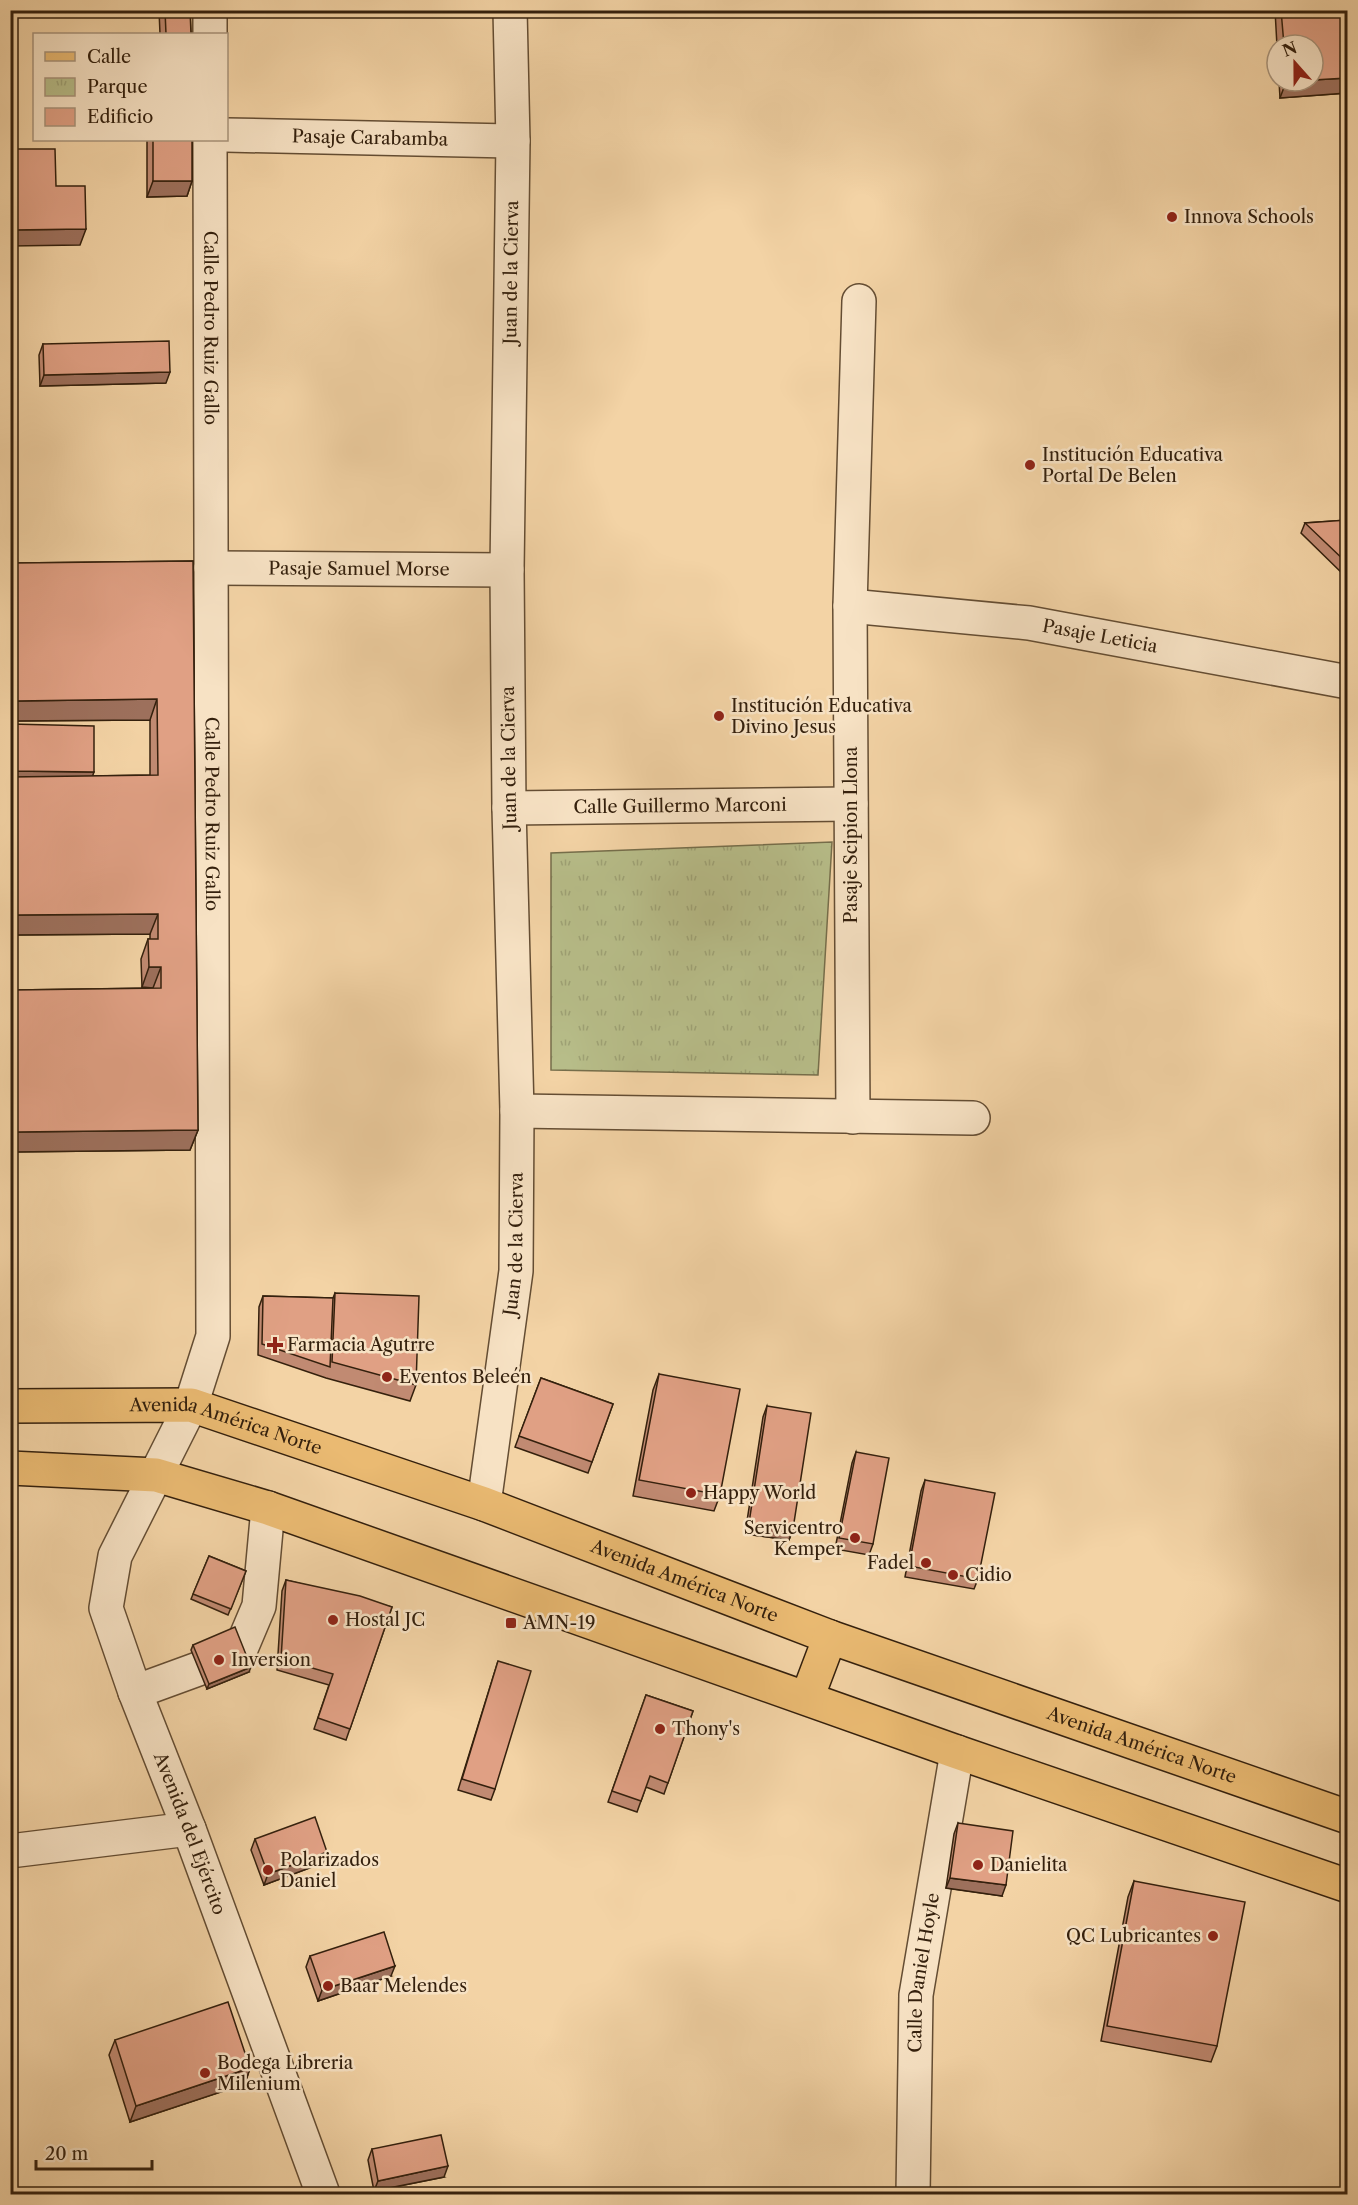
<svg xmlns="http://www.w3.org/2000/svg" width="1358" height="2205" viewBox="0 0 1358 2205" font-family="'Libre Caslon Text',serif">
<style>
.park{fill:url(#park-tufts);stroke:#766e4b;stroke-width:1.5}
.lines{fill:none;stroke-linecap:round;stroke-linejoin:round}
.minor-casing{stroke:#644d33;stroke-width:36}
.major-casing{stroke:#34200d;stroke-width:36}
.minor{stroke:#f7e2c4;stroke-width:33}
.major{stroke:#eaba72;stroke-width:33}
.wall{fill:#c18a72;stroke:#34200d;stroke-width:1.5}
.shaded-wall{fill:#9d705c;stroke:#34200d;stroke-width:1.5}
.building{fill:#e0a084;stroke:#34200d;stroke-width:1.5}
.poi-dot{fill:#8f2418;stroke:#f7e2c4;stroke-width:2}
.labels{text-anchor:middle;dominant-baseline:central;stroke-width:5;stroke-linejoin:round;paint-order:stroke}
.street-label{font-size:18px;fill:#34200d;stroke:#f7e2c4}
.poi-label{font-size:18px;fill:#34200d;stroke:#f7e2c4;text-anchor:start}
</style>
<defs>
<pattern id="park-tufts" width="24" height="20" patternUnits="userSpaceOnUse" patternTransform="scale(1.5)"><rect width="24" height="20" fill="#b7bd89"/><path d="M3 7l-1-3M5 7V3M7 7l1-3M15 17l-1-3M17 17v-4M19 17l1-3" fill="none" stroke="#9ea275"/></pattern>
</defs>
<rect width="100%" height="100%" fill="#f3d3a5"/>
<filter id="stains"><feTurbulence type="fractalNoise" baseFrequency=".00333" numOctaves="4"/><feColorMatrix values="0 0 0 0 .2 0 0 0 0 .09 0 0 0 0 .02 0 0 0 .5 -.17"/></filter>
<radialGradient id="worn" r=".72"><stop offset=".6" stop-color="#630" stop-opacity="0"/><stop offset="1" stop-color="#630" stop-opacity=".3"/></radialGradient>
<path class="park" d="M832,842L818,1075L551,1070V853Z"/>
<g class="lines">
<g class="minor-casing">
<g id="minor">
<path d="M210,10V34"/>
<path id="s1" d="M226,135L513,141"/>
<path id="s2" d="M210,140L213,1336L191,1405L115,1556L106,1608L135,1692L189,1829L323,2194"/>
<path id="s3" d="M211,568L507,570"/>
<path id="s4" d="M850,606L1029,623L1348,682"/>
<path id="s5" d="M509,808L851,804"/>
<path d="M517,1111L973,1118"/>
<path d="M853,1117L850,606L859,301"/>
<path id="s6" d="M484,1504L516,1271L517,1111L509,808L507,570L513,141L510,10"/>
<path d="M240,1651L259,1606L268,1508"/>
<path d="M135,1692L198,1669"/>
<path d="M10,1851L189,1829"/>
<path id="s7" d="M913,2194L916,1995L957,1752"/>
</g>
</g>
<g class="major-casing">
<g id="major">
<path id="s8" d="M10,1406L191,1405L484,1504L830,1637L1348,1817"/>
<path d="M10,1468L156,1475L268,1508L957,1752L1348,1886"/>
<path d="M807,1698L830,1637"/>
</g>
</g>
<use href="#minor" class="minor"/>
<use href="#major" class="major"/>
</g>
<g class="wall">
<path d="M159,10H190L191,34H160Z"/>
<path d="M1275,10H1347V93L1280,98L1279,81H1313V45H1277V46Z"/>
<path d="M147,140H192V181L187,196L147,197Z"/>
<path d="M43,344L166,383L40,386L39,355Z"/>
<path d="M1347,520V578L1301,533L1305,523Z"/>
<path d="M193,561L198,1130L190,1150L10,1152V999L14,990L153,988L142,987L141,959L148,939H150V934L10,935V724L92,776L150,775V720L10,721V577H12L16,563Z"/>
<path d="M335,1293L416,1385L410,1401L326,1378L258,1355L259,1307L263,1296L333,1298Z"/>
<path d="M659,1374L720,1495L714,1511L633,1496L653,1390Z"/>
<path d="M541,1378L613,1404L588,1473L515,1447Z"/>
<path d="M767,1406L793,1529L789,1540L745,1534L763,1417Z"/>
<path d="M856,1452L873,1544L869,1555L835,1549L852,1463Z"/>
<path d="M925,1480L978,1579L974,1589L905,1577L921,1491Z"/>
<path d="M209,1556L246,1571L228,1615L191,1599Z"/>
<path d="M286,1580L392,1607L346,1740L314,1729L329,1685L277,1670L282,1591Z"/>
<path d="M193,1645L249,1672L207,1689L191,1650Z"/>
<path d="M498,1661L495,1789L491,1800L458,1790Z"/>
<path d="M646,1695L693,1711L664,1794L646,1787L637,1812L608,1802Z"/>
<path d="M958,1823L1002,1896L946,1888L954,1834Z"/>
<path d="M255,1839L327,1852L323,1863L264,1885L251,1850Z"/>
<path d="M1134,1881L1217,2046L1211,2062L1101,2041L1128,1897Z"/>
<path d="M310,1956L391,1976L318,2001L306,1967Z"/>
<path d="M115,2040L250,2068L245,2084L130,2122L109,2055Z"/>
<path d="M372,2149L444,2177L374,2191L368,2160Z"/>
</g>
<g class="shaded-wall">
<path d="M1347,78V93L1280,98L1286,82L1313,81V80Z"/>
<path d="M153,181H192L187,196L147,197Z"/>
<path d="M86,229L80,245L10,246V230Z"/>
<path d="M170,372L166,383L40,386L44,375Z"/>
<path d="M16,691L10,706V692Z"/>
<path d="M157,699L150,720L10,721V715L16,701Z"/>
<path d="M10,771L94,772L90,783L10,782Z"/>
<path d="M10,908H17L10,924Z"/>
<path d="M158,914L150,934L10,935V932L17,915Z"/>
<path d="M149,967H161L153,988L142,987Z"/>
<path d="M10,1124H16L10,1139Z"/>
<path d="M198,1130L190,1150L10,1152V1148L16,1132Z"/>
<path d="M749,1523L793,1529L789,1540L745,1534Z"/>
<path d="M251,1667L249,1672L207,1689L209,1684Z"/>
<path d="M327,1852L323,1863L264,1885L268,1874Z"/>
<path d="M950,1878L1006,1885L1002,1896L946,1888Z"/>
<path d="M395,1966L391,1976L318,2001L322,1990Z"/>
<path d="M250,2068L245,2084L130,2122L136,2106Z"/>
<path d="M448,2166L444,2177L374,2191L378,2181Z"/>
</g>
<g class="building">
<path d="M165,10H190L191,34H166Z"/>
<path d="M1281,10H1347V78L1313,80V45H1284Z"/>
<rect x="153" y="140" width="39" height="41"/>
<path d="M10,149H55L56,186H85L86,229L10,230Z"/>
<path d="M169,341L170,372L44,375L43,344Z"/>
<path d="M1347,520V563L1305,523Z"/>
<path d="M193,561L198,1130L16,1132V1124H10V1002H14V990L161,988V967H149L148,939H158V914L17,915V908H10V777L158,775L157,699L16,701V691L10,692V577H16V563Z"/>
<path d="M10,724L94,726V772L10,771Z"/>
<path d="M335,1293L419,1296L416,1385L332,1362Z"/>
<path d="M263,1296L333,1298L330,1367L262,1344Z"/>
<path d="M659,1374L740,1389L720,1495L639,1480Z"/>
<path d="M541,1378L613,1404L592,1462L519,1436Z"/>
<path d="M767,1406L811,1413L793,1529L749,1523Z"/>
<path d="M856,1452L889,1458L873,1544L839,1538Z"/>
<path d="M925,1480L995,1493L978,1579L909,1566Z"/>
<path d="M209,1556L246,1571L231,1609L193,1594Z"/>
<path d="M286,1580L360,1596L392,1607L350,1729L318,1718L333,1674L281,1659Z"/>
<path d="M235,1627L251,1667L209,1684L193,1645Z"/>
<path d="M498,1661L531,1671L495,1789L462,1779Z"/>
<path d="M646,1695L693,1711L668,1783L650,1776L641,1801L612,1791Z"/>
<path d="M315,1817L327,1852L268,1874L255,1839Z"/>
<path d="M958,1823L1013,1831L1006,1885L950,1878Z"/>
<path d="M1134,1881L1245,1902L1217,2046L1107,2026Z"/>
<path d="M384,1932L395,1966L322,1990L310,1956Z"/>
<path d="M228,2002L250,2068L136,2106L115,2040Z"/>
<path d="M441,2135L448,2166L378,2181L372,2149Z"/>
</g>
<g class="poi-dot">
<circle cx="1172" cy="217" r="6"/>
<circle cx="1030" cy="465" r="6"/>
<circle cx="719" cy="716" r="6"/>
<path d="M272 1336h6v6h6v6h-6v6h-6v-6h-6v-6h6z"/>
<circle cx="387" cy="1377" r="6"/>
<circle cx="691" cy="1493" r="6"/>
<circle cx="855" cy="1538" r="6"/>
<circle cx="926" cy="1563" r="6"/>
<circle cx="953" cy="1575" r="6"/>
<circle cx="333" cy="1620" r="6"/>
<rect x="505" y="1617" width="12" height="12" rx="3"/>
<circle cx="219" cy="1660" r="6"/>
<circle cx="660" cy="1729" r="6"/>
<circle cx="978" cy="1865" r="6"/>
<circle cx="268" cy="1870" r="6"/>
<circle cx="1213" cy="1936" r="6"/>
<circle cx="328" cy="1986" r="6"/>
<circle cx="205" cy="2073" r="6"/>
</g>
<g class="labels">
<g class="street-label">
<text stroke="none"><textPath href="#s1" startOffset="144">Pasaje Carabamba</textPath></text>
<text stroke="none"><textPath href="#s6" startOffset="1234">Juan de la Cierva</textPath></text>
<text stroke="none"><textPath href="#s2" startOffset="188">Calle Pedro Ruiz Gallo</textPath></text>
<text stroke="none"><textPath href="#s3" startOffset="148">Pasaje Samuel Morse</textPath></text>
<text stroke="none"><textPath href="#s4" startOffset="252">Pasaje Leticia</textPath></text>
<text transform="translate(509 758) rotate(-91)">Juan de la Cierva</text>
<text stroke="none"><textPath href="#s5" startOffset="171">Calle Guillermo Marconi</textPath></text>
<text stroke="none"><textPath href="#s2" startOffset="674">Calle Pedro Ruiz Gallo</textPath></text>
<text transform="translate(851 835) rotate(-90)">Pasaje Scipion Llona</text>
<text stroke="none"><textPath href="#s6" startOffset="262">Juan de la Cierva</textPath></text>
<text stroke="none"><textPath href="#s8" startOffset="219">Avenida América Norte</textPath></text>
<text stroke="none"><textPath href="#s8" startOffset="705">Avenida América Norte</textPath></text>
<text stroke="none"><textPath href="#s8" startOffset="1191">Avenida América Norte</textPath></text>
<text stroke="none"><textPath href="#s2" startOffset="1731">Avenida del Ejército</textPath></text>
<text stroke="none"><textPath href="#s7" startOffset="222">Calle Daniel Hoyle</textPath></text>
</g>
<g class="poi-label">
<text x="1184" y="217">Innova Schools</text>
<text x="1042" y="455">Institución Educativa<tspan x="1042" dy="21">Portal De Belen</tspan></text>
<text x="731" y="706">Institución Educativa<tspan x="731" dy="21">Divino Jesus</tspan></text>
<text x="287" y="1345">Farmacia Agutrre</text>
<text x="399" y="1377">Eventos Beleén</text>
<text x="703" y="1493">Happy World</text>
<text x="843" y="1528" text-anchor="end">Servicentro<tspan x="843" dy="21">Kemper</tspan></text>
<text x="914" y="1563" text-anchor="end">Fadel</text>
<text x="965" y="1575">Cidio</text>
<text x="345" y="1620">Hostal JC</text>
<text x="523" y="1623">AMN-19</text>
<text x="231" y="1660">Inversion</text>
<text x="672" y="1729">Thony's</text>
<text x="280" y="1860">Polarizados<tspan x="280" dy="21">Daniel</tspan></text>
<text x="990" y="1865">Danielita</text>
<text x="1201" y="1936" text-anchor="end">QC Lubricantes</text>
<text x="340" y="1986">Baar Melendes</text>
<text x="217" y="2063">Bodega Libreria<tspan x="217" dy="21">Milenium</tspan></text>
</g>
</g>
<rect width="1358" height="2205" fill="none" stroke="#f3d3a5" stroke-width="36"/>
<rect x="12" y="12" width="1334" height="2181" fill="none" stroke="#34200d" stroke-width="3"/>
<rect x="18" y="18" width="1322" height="2169" fill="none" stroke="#34200d" stroke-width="1.5"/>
<rect x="33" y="33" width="195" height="108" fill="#f7e2c4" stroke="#a9947b" stroke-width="1.5"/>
<rect x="45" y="52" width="30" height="9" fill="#eaba72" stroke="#a9947b" stroke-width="1.5"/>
<text x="87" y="63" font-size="18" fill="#34200d">Calle</text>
<rect x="45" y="78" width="30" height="18" fill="url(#park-tufts)" stroke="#a9947b" stroke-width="1.5"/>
<text x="87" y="93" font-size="18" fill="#34200d">Parque</text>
<rect x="45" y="108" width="30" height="18" fill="#e0a084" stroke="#a9947b" stroke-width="1.5"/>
<text x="87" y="123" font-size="18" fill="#34200d">Edificio</text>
<g transform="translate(1295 63) rotate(339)"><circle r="28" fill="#f7e2c4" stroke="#a9947b" stroke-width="1.5"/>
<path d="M0-4.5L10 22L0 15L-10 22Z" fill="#8f2418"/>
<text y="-9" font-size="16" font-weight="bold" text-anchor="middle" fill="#34200d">N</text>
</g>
<path d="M36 2160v9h116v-9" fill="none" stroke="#34200d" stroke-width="3"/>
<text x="45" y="2160" font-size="18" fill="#34200d" stroke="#f7e2c4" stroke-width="4.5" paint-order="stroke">20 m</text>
<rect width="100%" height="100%" filter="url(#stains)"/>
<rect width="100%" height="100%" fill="url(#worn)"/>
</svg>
